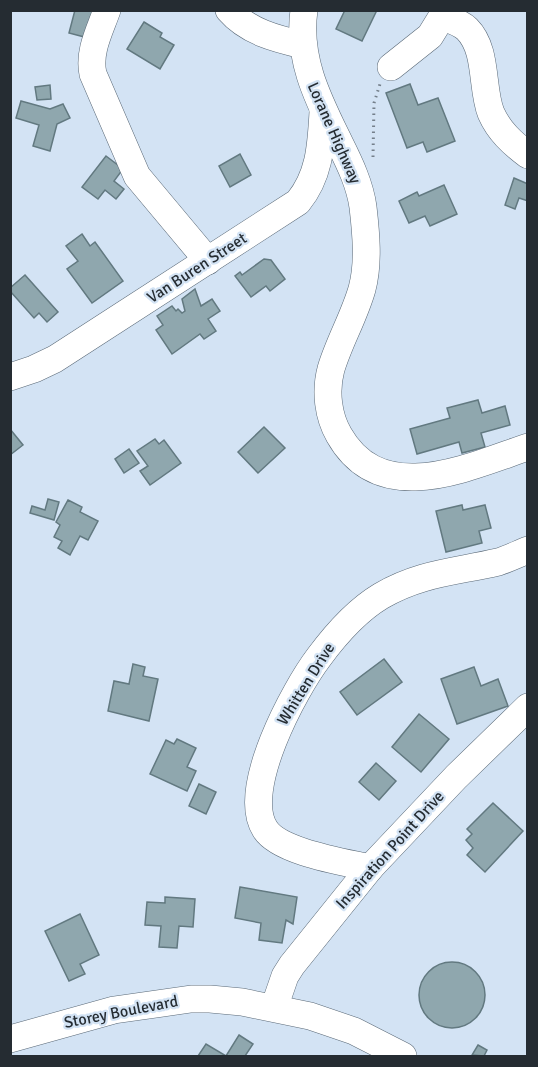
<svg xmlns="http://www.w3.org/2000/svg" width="538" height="1067" viewBox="0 0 538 1067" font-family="Signika,sans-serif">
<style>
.building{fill:#8fa7ae;stroke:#627980;stroke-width:1.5}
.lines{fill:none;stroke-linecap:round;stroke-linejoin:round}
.minor-casing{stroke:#5a6977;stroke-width:28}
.path{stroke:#747f8a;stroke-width:3;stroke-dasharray:1.5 4.5;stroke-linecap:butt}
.minor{stroke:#fff;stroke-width:27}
.labels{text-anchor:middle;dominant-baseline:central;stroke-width:4.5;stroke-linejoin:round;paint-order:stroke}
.street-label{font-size:16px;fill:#252c32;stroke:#d3e3f4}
</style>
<rect width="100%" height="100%" fill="#d3e3f4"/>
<g class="building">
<path d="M75,10H100L92,39L69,33Z"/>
<path d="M345,10H377L362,41L336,29Z"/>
<path d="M144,22L162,33L160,37L174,45L160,69L127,49Z"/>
<path d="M410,84L418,105L438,98L455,141L427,152L423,142L407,148L386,93Z"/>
<path d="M50,85L51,99L37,100L35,87Z"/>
<path d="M21,101L50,109L63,104L70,118L57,124L50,151L33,146L39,125L16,118Z"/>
<path d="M240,154L251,175L230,187L219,166Z"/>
<path d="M106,156L123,169L114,181L124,189L116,199L105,190L98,199L82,187Z"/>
<path d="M514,178L528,184V201L519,198L515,209L505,205Z"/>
<path d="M444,185L457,214L430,226L425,216L409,223L399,201L417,192L419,196Z"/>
<path d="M82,234L90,246L95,242L123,281L92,303L67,269L78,261L66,246Z"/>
<path d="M264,259L271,260L285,279L270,291L266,286L251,297L235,276L240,272L242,275Z"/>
<path d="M25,275L58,312L47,322L39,313L34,318L10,291V288Z"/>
<path d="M195,289L201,306L212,299L220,311L208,319L216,331L204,339L200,334L172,354L156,330L163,325L157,316L172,306L176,311L178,309L182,313L185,311L182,299Z"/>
<path d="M478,400L482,413L505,406L510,425L481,433L485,447L462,453L459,442L417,454L410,429L450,418L447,408Z"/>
<path d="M264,427L285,448L258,473L238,452Z"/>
<path d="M10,429L23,445L10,455Z"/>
<path d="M155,439L159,444L164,440L181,463L150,485L140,471L148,466L137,451Z"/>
<path d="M129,449L139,463L124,473L115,459Z"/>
<path d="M48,499L59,502L54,520L30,513L32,506L45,510Z"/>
<path d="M68,500L82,507L80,512L98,521L88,540L80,536L70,555L58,548L62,541L54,537L60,525L56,522Z"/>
<path d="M462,505L463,510L485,505L491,528L479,531L482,543L446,552L436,511Z"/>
<path d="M384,659L402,682L357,715L340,692Z"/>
<path d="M133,664L145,667L143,676L158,679L149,721L108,711L114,681L129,684Z"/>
<path d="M474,667L481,686L498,679L508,706L457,724L441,679Z"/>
<path d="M419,714L449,739L421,772L392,747Z"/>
<path d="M177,739L196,748L187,767L196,771L187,791L150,774L166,740L174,744Z"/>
<path d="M376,763L396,781L379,800L359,782Z"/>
<path d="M199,784L216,792L206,814L189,806Z"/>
<path d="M493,803L523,831L485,872L467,855L473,848L466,840L472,834L467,829Z"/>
<path d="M240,887L297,897L293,924L286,920L282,943L259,940L261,923L235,918Z"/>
<path d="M165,897L195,899L193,927L179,926L177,948L159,947L161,926L145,925L147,902L165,903Z"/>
<path d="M80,914L99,955L80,964L85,974L69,981L45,931Z"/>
<circle cx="452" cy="995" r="33"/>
<path d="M239,1035L253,1044L245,1056H198L206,1044L226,1056Z"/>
<path d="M478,1045L487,1050L484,1056L472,1055Z"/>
</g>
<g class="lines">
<g class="minor-casing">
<g id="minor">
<path d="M107,10C100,30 88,52 93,74L137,176L208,261"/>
<path d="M229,10C248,32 277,39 303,45"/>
<path d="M304,10C297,60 319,101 340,144C350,164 360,185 363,207C366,233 369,263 362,289C354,317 339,342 331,369C325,391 328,416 339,435C381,509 468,467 528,447"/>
<path d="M443,17C451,20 461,23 467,29C488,50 481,88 491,113C499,131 512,143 528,155"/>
<path d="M391,67L430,36L446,10"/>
<path d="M10,377L34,369L55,359L298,202C320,175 321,145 323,112"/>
<path d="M370,868C344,862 279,852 265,829C240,790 294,690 319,657C336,634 356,611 381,596C420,573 455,572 498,562C508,559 518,554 528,550"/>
<path d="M274,1008L285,976L292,965L370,868L456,777L528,707"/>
<path d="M10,1039L114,1010L191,999H210L242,1002L310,1016L354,1031L403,1056"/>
</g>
</g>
<path class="path" d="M373,157L374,103L380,84"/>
<use href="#minor" class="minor"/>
</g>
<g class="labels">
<g class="street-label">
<text transform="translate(334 133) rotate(66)">Lorane Highway</text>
<text transform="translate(197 268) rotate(-33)">Van Buren Street</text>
<text transform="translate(306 684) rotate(-58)">Whitten Drive</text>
<text transform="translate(390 850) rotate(-48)">Inspiration Point Drive</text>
<text transform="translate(121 1012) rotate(-11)">Storey Boulevard</text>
</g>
</g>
<rect width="538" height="1067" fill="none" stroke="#252c32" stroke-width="24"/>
</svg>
